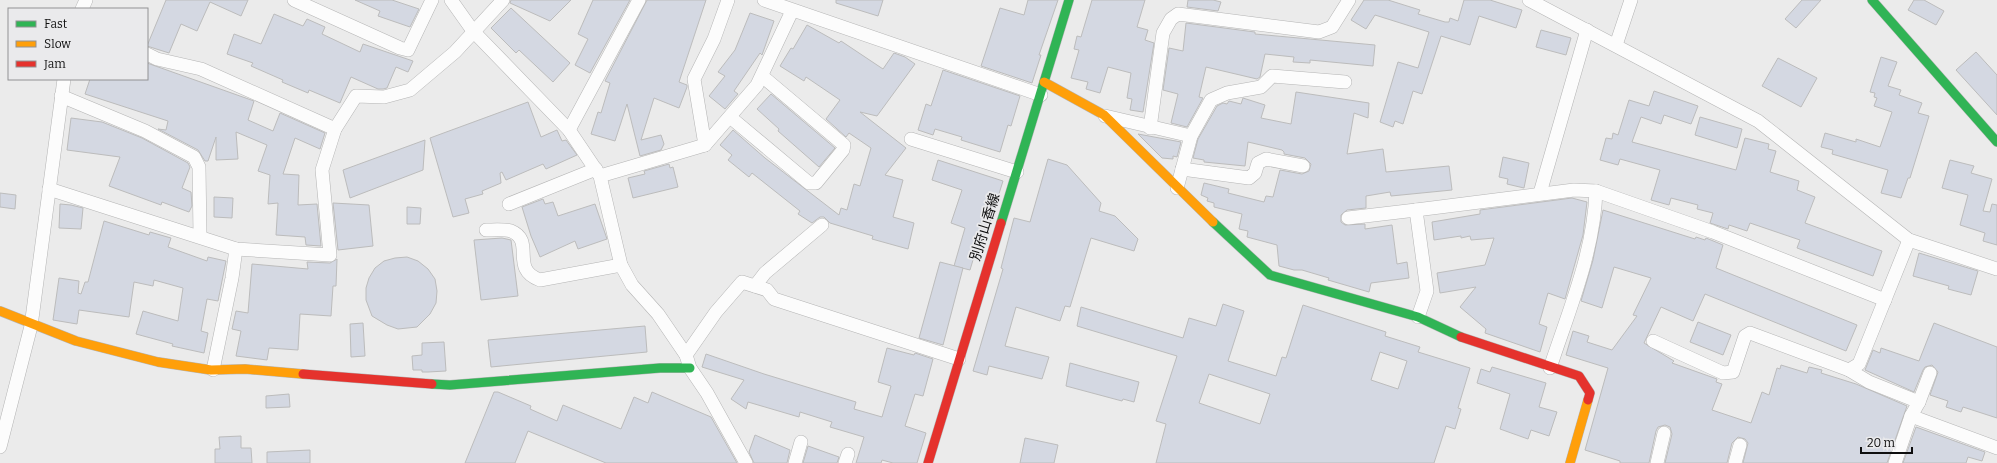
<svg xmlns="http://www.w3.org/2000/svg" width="1997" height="463" viewBox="0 0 1997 463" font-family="Bitter,'Noto Sans JP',serif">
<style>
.building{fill:#d4d8e2;stroke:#bcbcbc;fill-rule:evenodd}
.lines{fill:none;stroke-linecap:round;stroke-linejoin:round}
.street-casing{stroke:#b5b5b5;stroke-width:14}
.fast-casing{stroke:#b5b5b5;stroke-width:10}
.slow-casing{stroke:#b5b5b5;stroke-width:10}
.jam-casing{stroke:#b5b5b5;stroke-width:10}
.street{stroke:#fcfcfc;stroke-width:13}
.fast{stroke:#30b455;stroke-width:9}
.slow{stroke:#ff9f0a;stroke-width:9}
.jam{stroke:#e5322d;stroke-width:9}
.labels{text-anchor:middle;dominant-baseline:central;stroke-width:3.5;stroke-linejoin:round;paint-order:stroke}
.street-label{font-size:14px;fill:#0f0f0f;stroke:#eaeaec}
</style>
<rect width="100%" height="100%" fill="#ebebeb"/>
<g class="building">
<path d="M166,0H248L241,16L210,2L197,31L181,24L169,53L147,46Z"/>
<path d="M355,0H392L419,9L410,27L378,16L380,11Z"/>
<path d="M511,0H571L550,21L510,3Z"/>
<path d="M593,0H630L590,73L575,65L588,39L578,34Z"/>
<path d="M647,0H706L679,82L687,85V87L679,108L654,98L641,140L661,135L664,144L661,150L640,156L627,104L615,141L591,134L598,112L601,113L610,83L605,81Z"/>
<path d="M836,0H883L878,16L836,3Z"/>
<path d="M1028,0H1058L1039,55H1041L1032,83L981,66L1000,8L1024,15Z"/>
<path d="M1092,0H1145L1137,27L1148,30L1145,40L1154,43L1143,112L1130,110L1132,99L1127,98L1131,73L1108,67L1100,93L1086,89L1088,82L1071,78L1079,50L1074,49L1077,36L1081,37Z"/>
<path d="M1188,0H1213L1221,2L1218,11L1187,7Z"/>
<path d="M1364,0H1388L1420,10L1418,14L1445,22H1449L1450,18L1458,21L1464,0H1490L1522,10L1516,28L1479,16L1470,45L1441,36L1422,94L1413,91L1403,124L1395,121L1393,127L1380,122L1398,62L1418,68L1429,32L1375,15L1366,29L1351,20Z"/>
<path d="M1802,0H1821L1796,28L1785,19Z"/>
<path d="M1914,0H1924L1944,11L1936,25L1908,10Z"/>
<path d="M511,8L570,63L553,82L519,50L516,53L491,28Z"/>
<path d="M750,13L774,21L762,55L760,53L734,91L738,94L725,109L709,96L725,76L718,72L735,50Z"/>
<path d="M274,14L303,26L307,19L325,27L322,34L360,52L363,44L413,61L408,72L396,67L387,88L383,89H378L351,77L340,103L309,90L308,93L282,82L283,80L251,66L253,63L227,54L234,34L261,44Z"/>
<path d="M1186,23L1247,31L1255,32V34L1375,45L1373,66L1310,60V63L1293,62L1294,57L1265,54L1260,77L1257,79L1206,67L1199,97L1203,98L1187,127L1171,123L1178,94L1163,90L1169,48L1183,51Z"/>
<path d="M807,25L839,43L841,41L883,69L894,53L905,57L915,64L877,116L860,112L906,148L885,175L903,180L893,217L914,223L908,249L872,239L873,236L830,223L824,217H820L812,223L798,214L800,211L752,173L749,177L728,160L732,155L720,145L733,130L765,158L839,215L841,208L847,210L854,184L860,186L871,148L849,133L846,137L826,119L840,100L806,77L804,81L780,66L791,48L793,49Z"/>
<path d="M1541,30L1571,38L1566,55L1536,47Z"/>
<path d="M1976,52L1997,75V115L1956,70Z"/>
<path d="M1881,57L1897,62L1888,86L1901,90L1899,95L1922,103L1918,113L1929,116L1910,178H1908L1901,198L1881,193L1888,170L1832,154L1833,150L1821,147L1825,133L1856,142V139L1880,147L1892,112L1874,106L1877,98L1874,97L1875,93L1870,92Z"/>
<path d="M1778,58L1817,78L1801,107L1762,86Z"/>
<path d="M147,63L254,101L248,120L273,131L280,113L325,133L320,149L295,138L283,174L299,175L298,205L317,204L321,246L306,245L305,237L276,235L278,203L268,204L270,175L258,171L267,145L236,132L238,159L216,160V137L208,161H205L198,150L158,129L166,130L168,121L85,94L90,79H147Z"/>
<path d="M943,70L1020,96L1011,126L1008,125L1000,152L961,140L962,137L935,129L933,135L918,130L926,104L931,106Z"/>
<path d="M1654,91L1698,106L1691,124L1664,115L1661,124L1641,117L1632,142L1736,170L1745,138L1769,144L1768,149L1776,151L1770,172L1799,181L1797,190L1815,197L1805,223L1882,251L1873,276L1797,248L1800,240L1750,223L1747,231L1729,225L1728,229L1710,223L1713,213L1697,209L1698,205L1671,198L1669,205L1651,200L1660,170L1620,159L1618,165L1600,160L1606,138L1612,139L1613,133L1618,135L1629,100L1649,106Z"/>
<path d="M1296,92L1369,103L1368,118L1354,113L1347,154L1383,149L1386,172L1449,166L1452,190L1391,196L1390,192L1366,196V208L1347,210L1341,215V222L1345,225L1365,224V229L1392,225L1397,264L1407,262L1409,278L1371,283L1369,292L1328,280L1329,278L1302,270H1294L1279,266L1277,245L1247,237L1248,231L1239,229L1242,214L1214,207V203L1207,201L1208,198L1201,195L1204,183L1229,189L1228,193L1264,202L1266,196L1273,197L1280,170L1302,174L1309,171L1311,164L1305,158L1284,154V152L1282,150L1248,142L1245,166L1204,162V160L1193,158L1198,139L1217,106L1223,103L1227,104L1229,101L1241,104L1243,98L1265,105L1261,118L1291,124Z"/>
<path d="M771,94L835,148L819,167L778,131L779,129L757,109Z"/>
<path d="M528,102L541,137L557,130L562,141L566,140L577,155L546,169L543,164L506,180L502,172L500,173L501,183L482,191L483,194L465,199L469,213L453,217L430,138Z"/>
<path d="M1700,117L1742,129L1737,148L1695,135Z"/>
<path d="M71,118L102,122L142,138L188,163L190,167L182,188L191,192L192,206L189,212L162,202L161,205L109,186L120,157L67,150Z"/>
<path d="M1138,134L1181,142L1177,157L1173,156V159L1162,158Z"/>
<path d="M425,140L423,170L350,198L343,170Z"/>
<path d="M1503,157L1529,163L1524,188L1507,184L1508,179L1499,177Z"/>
<path d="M1048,159L1067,165L1101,203L1099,211L1115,216L1138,239L1134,251L1091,238L1070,307L1065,306L1060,321L1016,307L1005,346L1049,357L1042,379L989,366L987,375L973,371L1003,269L1001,268L1014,218L1030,222Z"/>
<path d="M938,160L1003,181L986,235L981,233L970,270L954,266L965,228L951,223L962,190L932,180Z"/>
<path d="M1950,160L1974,166L1971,173L1992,179L1983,211L1990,212L1992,204L1997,205V245L1983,241L1985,233L1960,225L1968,195L1942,188Z"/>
<path d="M669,164L670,168L673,167L678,187L633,198L628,178L645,174L644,171Z"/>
<path d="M0,193L16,195L15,209L0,207Z"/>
<path d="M214,197L233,198L232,218L214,217Z"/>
<path d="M1572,198L1587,202L1583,235L1565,299L1548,293L1539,324L1547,327L1540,352L1485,333L1486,329L1460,307L1476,287L1440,293L1437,273L1485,265L1494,238L1471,240L1470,236L1461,238V236L1434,240L1432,222L1480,214V210Z"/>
<path d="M543,199L545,204L553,202L558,216L595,204L607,239L578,249L575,241L540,257L531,236L522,207Z"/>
<path d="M333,203L369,205L373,246L338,250Z"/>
<path d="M60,204L71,205L83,208L81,229L59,228Z"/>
<path d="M407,207L421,208L420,224H407Z"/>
<path d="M1603,210L1695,239L1696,237L1705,240L1706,238L1723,245L1716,268L1857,325L1846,351L1705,294L1693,321L1661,307L1644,343L1674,361L1672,363L1717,379L1716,382L1722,384L1712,410L1751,423L1762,392L1769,395L1777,368L1780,369L1781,365L1807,373L1809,367L1822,370L1821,373L1856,384L1907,406L1887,463H1743L1748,443L1745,439L1738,437L1732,443L1727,463H1665L1672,434L1670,427L1665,425L1658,427L1656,431L1649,463H1620V461L1585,450L1608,368L1566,355L1573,331L1589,336L1587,342L1612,350L1637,316L1633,315L1651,278L1614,267L1602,308L1581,301L1593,260Z"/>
<path d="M104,221L149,235L150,232L171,238L168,247L207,261L208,257L226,261L218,301L207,299L201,331L208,333L204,353L172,346L173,344L136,334L143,311L178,321L183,288L154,280L153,286L134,282L129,317L79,310L77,324L53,320L59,278L79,281L78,293L81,294L85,282H88Z"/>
<path d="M502,238L511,240L518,296L481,300L474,240Z"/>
<path d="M1919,253L1978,271L1971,295L1948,289L1949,286L1913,276Z"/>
<path d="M407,257L418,261L428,269L435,279L437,291L436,303L430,314L417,327L398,329L387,325L372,316L366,300V288L369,278L375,268L384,261L395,258Z"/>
<path d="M337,259L336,286H333L331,316L300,314L298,350L269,348L267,360L236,356L241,331L232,329L236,311L248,313L252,264L308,269L307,262L330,263Z"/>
<path d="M940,262L963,268L943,345L919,338Z"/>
<path d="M1223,304L1244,311L1228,361L1276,376L1282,357L1286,358L1303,305L1386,332L1385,336L1420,347L1418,352L1470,368L1458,408L1461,409L1455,429L1446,426L1434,463H1156L1166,424L1156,421L1177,356L1077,326L1081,307L1183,338L1189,318L1216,326ZM1380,352L1407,361L1398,389L1371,380ZM1209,374L1270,394L1260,424L1199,403Z"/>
<path d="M1698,322L1731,335L1723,355L1690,342Z"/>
<path d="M363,323L365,356L351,357L350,324Z"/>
<path d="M1934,323L1997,347V418L1963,407L1961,412L1946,407L1948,401L1930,395L1938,372L1932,365L1925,367L1923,370L1914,392L1865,370L1873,350L1880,353L1881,348L1919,361Z"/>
<path d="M645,326L647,352L491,367L488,340Z"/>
<path d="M444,342L446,371L428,372H422V370H413L412,356L422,355V343Z"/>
<path d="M887,348L914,355L915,353L933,359L923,396L915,394L905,426L926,433L917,463H893L882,460L881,463H856L864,437L830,427L832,422L800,412L799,417L748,402L746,409L731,399L744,380L702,367L706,354L764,374L856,402L854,409L882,417L891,386L878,382Z"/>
<path d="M1070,363L1139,382L1134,402L1123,399L1122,401L1066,386Z"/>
<path d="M1492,367L1546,383L1539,407L1557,412L1549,436L1531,430L1528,439L1500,429L1510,394L1477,383L1481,369L1490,372Z"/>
<path d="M494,392H498L531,406L530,409L557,421L563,405L621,429L634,397L648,403L652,392L711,417L737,463H606L528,431L515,463H465Z"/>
<path d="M289,394L290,407L266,408V396Z"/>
<path d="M1916,427L1985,452L1982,461L1968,457L1966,463H1903Z"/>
<path d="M755,435L790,450L787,463H754L749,452Z"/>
<path d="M241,436V448H251L252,463H215V449H220L219,437Z"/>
<path d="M1025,438L1058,445L1054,463H1020Z"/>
<path d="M808,446L839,457L837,463H803Z"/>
<path d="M310,450V463H267V452Z"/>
</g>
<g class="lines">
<g class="street-casing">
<g id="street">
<path d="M294,0L400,48L408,50L432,0"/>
<path d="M451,0L473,31L569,130L600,176L621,265L632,285L658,314L686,355L690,368L707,393L746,463"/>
<path d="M764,0L1041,95"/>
<path d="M1529,0L1758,121L1909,240L1997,269"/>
<path d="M82,9L86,0"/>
<path d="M1616,45L1631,0"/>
<path d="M147,54L157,59L201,69L335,129"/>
<path d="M61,96L145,131L194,157L199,167L200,236"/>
<path d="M1105,116L1191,136"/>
<path d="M730,117L809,183H816L843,150L844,145L762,76"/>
<path d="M1150,128L1163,33L1171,19L1178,14L1319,32L1332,27L1349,0"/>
<path d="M569,130L639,0"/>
<path d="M911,139L1017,172"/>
<path d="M705,145L694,79L714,39L728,0"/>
<path d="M1182,169L1249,178L1255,173L1258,163L1266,159L1303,166"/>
<path d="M600,176L705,145L757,85L792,11"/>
<path d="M1177,188L1191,136L1211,100L1227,93L1261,87L1272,76L1345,82"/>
<path d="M49,189L236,249L330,255L322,170L335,129L356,96L384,97L410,90L455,52L503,0"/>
<path d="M1540,193L1587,30"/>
<path d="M509,204L596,169"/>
<path d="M1348,218L1416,210"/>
<path d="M486,230C493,230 505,229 511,231C536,241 509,269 540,280L621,265"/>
<path d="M755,286L765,273L822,225"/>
<path d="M1418,317L1427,291L1416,210L1574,190L1596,191L1713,232L1885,300"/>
<path d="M1653,341L1723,373L1733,372L1745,336L1750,333L1849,370L1859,364L1909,240"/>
<path d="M686,355L716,312L742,282L767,290L774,299L959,359"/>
<path d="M1550,368C1569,310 1594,252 1596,191"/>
<path d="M213,370L232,278L236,249"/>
<path d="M1849,370L1869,382L1919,402"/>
<path d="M1911,416L1997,448"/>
<path d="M0,447L31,326L64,79"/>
<path d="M795,463L801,442"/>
<path d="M845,463L848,454"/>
<path d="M1657,463L1664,433"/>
<path d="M1735,463L1740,445"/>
<path d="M1895,463L1911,416L1919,402L1930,373"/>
</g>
</g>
<g class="fast-casing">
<g id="fast">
<path d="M1872,0L1997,142"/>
<path d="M1213,222L1270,275L1418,317L1461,337"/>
<path d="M1001,223L1069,0"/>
<path d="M432,384L450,385L660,368H690"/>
</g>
</g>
<g class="slow-casing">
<g id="slow">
<path d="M1044,82L1104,115L1213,222"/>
<path d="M0,311L76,341L158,362L211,370L245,369L303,374"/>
<path d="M1570,463L1588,400"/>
</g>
</g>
<g class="jam-casing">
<g id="jam">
<path d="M1461,337L1579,376L1590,393L1588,400"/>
<path d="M303,374L432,384"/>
<path d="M928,463L1001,223"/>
</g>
</g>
<use href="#street" class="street"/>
<use href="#fast" class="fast"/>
<use href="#slow" class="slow"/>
<use href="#jam" class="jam"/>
</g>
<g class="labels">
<g class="street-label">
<text transform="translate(985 227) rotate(-73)">別府山香線</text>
</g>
</g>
<rect x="8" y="8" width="140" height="72" fill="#eaeaec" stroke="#929294"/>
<rect x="16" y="21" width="20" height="6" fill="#30b455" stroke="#929294"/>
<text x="44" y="28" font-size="12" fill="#0f0f0f">Fast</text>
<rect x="16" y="41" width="20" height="6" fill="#ff9f0a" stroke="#929294"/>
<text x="44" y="48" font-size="12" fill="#0f0f0f">Slow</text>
<rect x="16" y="61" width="20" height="6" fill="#e5322d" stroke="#929294"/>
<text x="44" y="68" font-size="12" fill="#0f0f0f">Jam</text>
<path d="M1861 447v6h51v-6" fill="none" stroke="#0f0f0f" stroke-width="2"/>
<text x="1867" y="447" font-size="12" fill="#0f0f0f" stroke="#eaeaec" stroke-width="3" paint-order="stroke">20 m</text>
</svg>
